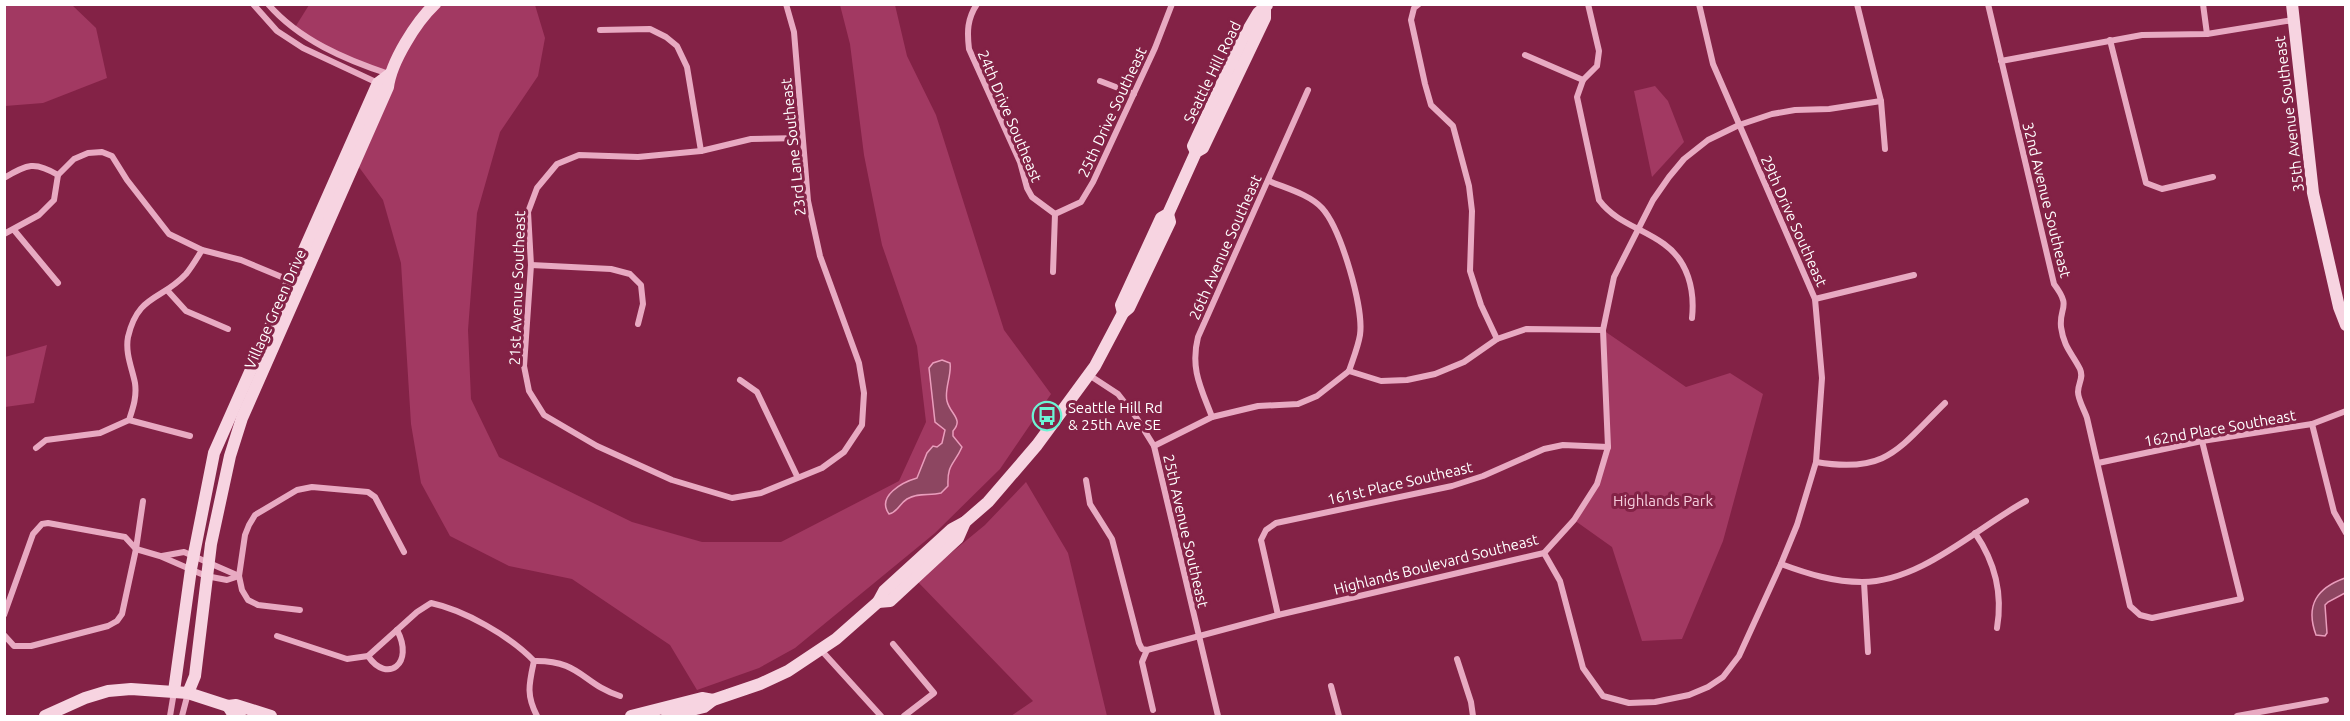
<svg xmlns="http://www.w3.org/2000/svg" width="2350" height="721" viewBox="0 0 2350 721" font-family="Ubuntu,sans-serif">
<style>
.green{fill:#a23962}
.water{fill:#8d4661;stroke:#e99dbc;stroke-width:1.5}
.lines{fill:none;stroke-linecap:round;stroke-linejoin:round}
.street{stroke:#e8aac2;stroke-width:6}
.secondary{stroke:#f7d4e1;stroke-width:12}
.labels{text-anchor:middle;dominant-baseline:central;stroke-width:6;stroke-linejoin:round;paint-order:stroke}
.street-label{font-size:15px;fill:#fff;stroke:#832246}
.poi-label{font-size:15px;fill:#fff;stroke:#832246;text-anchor:start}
.park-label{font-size:15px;fill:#f6cddd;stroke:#832246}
</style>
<rect width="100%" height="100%" fill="#832246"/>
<g class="green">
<path d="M4,5H72L96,28L107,78L43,103L5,106Z"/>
<path d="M309,5H535L545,38L538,76L500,132L477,213L468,330L471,399L499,457L632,522L702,542H781L899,481L926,422L917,346L882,245L864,155L850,44L840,5H895L907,56L936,115L1004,330L1051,394L1000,469L935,533L795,648L759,668L697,690L670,645L572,579L509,566L450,536L421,483L411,424L401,263L383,200L356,163L390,75L367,67L294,29Z"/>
<path d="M1655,86L1668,101L1684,142L1652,177L1634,91Z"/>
<path d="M1603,330L1686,387L1730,373L1763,394L1723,541L1682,639L1642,641L1612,547L1574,520L1597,484L1608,447Z"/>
<path d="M47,345L34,403L5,407V357Z"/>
<path d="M1026,482L1068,553L1107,716H1011L1033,701L917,581L985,525Z"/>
</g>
<g class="water">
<path d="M942,360L950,363C952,375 944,389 947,401C950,414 964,419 953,431V436L962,447C954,465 947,464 948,486L941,493C929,496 918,492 907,499C899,504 898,512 889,514C876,496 903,482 917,478L927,453L933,446L937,447L942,443L945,430L935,422L929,368L933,363Z"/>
<path d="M2345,578V593L2328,602L2325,605L2327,633L2325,636L2316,635C2305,605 2317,588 2345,578Z"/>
</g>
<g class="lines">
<g class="street">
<path d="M253,4L277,31L303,48L380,84"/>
<path d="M268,4C299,40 346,60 389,74"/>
<path d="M786,4L794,32L808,201L820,256L859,363L864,393L862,425L844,452L822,468L761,493L732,498L672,480L597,446L544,415L529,391L524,366L531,265L528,212L537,188L557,164L579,155L638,157L701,151L751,139L802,138"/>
<path d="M977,4C967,19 967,32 969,49L1020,162L1027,188L1032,197L1055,214"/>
<path d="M1419,4L1414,8L1411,20L1425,84L1431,105L1453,126L1469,186L1472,211L1470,271L1481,305L1497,339"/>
<path d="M1588,4L1599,51L1597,66L1583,80L1577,97L1599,200C1616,223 1642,228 1664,244C1688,261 1695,290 1692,318"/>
<path d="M1857,4L1881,101L1885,149"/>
<path d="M1988,4L2054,284C2072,308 2059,306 2061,327C2064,348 2072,353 2080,369C2084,378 2078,383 2078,392C2078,400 2085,411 2087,418L2130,606L2140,615L2152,618L2241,599L2202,441"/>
<path d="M2203,4L2207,34"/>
<path d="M600,30L650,29L666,37L677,46L687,67L701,151"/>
<path d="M2110,40L2146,183L2162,189L2213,177"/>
<path d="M1525,55L1583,80"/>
<path d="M2001,61L2142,35L2207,34L2293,20"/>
<path d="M1100,81L1134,94"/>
<path d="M4,178C27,164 35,161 58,175"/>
<path d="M1269,181C1285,188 1309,194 1322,208C1341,229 1364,308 1360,335C1358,347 1353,359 1349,371"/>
<path d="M1055,214L1081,202L1093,182L1155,48L1172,4"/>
<path d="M14,230L58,283"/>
<path d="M4,234L39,215L54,200L58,175L74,159L88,153L102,152L112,156L127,180L169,234L202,250L241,260L289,280"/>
<path d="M531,265L611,269L630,274L641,285L643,304L638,324"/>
<path d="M1053,272L1055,214"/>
<path d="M167,290L186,311L228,329"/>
<path d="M1815,299L1914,275"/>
<path d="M1349,371L1381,381L1407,380L1435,374L1464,362L1497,339L1526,329L1603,330"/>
<path d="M1089,375L1118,394L1136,417L1154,446L1218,716"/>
<path d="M740,380L757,392L797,476"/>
<path d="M1212,417C1201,388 1190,369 1198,337L1308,90"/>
<path d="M129,420L190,436"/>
<path d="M2312,424L2334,512L2346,533"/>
<path d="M1154,446L1212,417L1258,406L1298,404L1317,396L1349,371"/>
<path d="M36,448L46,440L100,433L129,420C133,408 137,397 135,383C132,368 125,353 128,337C138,294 161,301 186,274C192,267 197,258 202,250"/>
<path d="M1816,462C1887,474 1898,449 1945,403"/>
<path d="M2098,463L2202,441L2312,424L2346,411"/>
<path d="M1086,480L1090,504L1112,539L1139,643L1142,649L1147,650L1278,615L1544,553L1574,520L1597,484L1608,447L1603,330L1614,277L1653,200L1669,177L1684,159L1708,140L1739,125L1772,114L1795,110L1829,109L1881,101"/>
<path d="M1975,533C1995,562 2003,593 1997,628"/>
<path d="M1544,553L1560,581L1583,668L1603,696L1629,703L1655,702L1689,695L1708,687L1723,677L1739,656L1781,564L1797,525L1816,462L1822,378L1815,299L1713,64L1699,4"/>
<path d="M162,556L184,552L239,576"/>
<path d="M1781,564C1808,574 1834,582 1862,582C1921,582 1976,528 2026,501"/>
<path d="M1864,582L1868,652"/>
<path d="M300,610L258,605L248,600L242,590L239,576L245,535L249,525L255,515L297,490L312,487L368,492L375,497L404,552"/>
<path d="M4,615L33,534L42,524L48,523L125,537L136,549L160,556L206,576L227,580L239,576"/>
<path d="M1278,615L1261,540L1266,530L1276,523L1452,486L1483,476L1544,449L1563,445L1608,447"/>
<path d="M4,635L14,646H31L108,626L117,621L122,614L136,549L143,501"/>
<path d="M277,636L347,659L368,656L417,612L431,603C464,610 510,636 534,661"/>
<path d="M893,644L934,693L904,716"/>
<path d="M821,650L881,716"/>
<path d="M1147,650L1142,662L1153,710"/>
<path d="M368,656C387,684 415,664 397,630"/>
<path d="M1457,659L1471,702L1473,716"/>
<path d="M534,661C581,660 582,684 620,696"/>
<path d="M534,661C529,684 526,695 537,716"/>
<path d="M1331,686L1339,716"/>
<path d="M170,716L174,692"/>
<path d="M182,716L188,693"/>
<path d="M2237,716L2326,700"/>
</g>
<g class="secondary">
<path d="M2292,4L2313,193L2339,307L2346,325"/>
<path d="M1196,152L1193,146L1242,40L1258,13L1267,5"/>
<path d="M1123,313L1121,305L1161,218L1168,214L1196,152L1203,148L1265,18V8"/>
<path d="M878,602L890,601L958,538L965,522"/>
<path d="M174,691L191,569L214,453L378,83L390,74"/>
<path d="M188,693L195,676L211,544L230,456L242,418L388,87C391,62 416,22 435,4"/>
<path d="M228,706L233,714L240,716"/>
<path d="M45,716L85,698L108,691L131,689L188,693L228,706L236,705L271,716"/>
<path d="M631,716L702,698L713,700"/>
<path d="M667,716L704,707L713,700L760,684L788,671L836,639L878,602L884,591L952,529L965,522L988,502L1037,445L1095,366L1123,313L1129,308L1170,222L1168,214"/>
</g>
</g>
<defs>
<g id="bus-ring" transform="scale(1.5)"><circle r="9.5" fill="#832246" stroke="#6cf4d5" stroke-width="1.5"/><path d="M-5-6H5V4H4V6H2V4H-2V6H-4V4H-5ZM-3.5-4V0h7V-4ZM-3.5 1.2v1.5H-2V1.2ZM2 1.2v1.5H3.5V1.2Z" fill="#6cf4d5"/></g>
</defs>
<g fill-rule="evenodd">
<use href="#bus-ring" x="1047" y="416"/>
</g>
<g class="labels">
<g class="street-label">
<text transform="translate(1212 72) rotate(-64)">Seattle Hill Road</text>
<text transform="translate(1112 112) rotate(-65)">25th Drive Southeast</text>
<text transform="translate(2289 114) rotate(-97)">35th Avenue Southeast</text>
<text transform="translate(1010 116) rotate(67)">24th Drive Southeast</text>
<text transform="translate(793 147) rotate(-96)">23rd Lane Southeast</text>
<text transform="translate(2047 200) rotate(76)">32nd Avenue Southeast</text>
<text transform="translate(1794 221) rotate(66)">29th Drive Southeast</text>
<text transform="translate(1225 247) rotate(-66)">26th Avenue Southeast</text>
<text transform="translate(517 288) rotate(-88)">21st Avenue Southeast</text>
<text transform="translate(275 309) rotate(-66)">Village Green Drive</text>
<text transform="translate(2220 428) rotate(-10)">162nd Place Southeast</text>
<text transform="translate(1400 483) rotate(-13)">161st Place Southeast</text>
<text transform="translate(1186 531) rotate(77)">25th Avenue Southeast</text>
<text transform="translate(1436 564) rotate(-14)">Highlands Boulevard Southeast</text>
</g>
<g class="poi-label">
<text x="1068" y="407">Seattle Hill Rd<tspan x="1068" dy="17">&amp; 25th Ave SE</tspan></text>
</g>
<g class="park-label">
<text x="1663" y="500">Highlands Park</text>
</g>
</g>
<rect width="2350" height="721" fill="none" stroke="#ffffff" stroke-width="12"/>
</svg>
